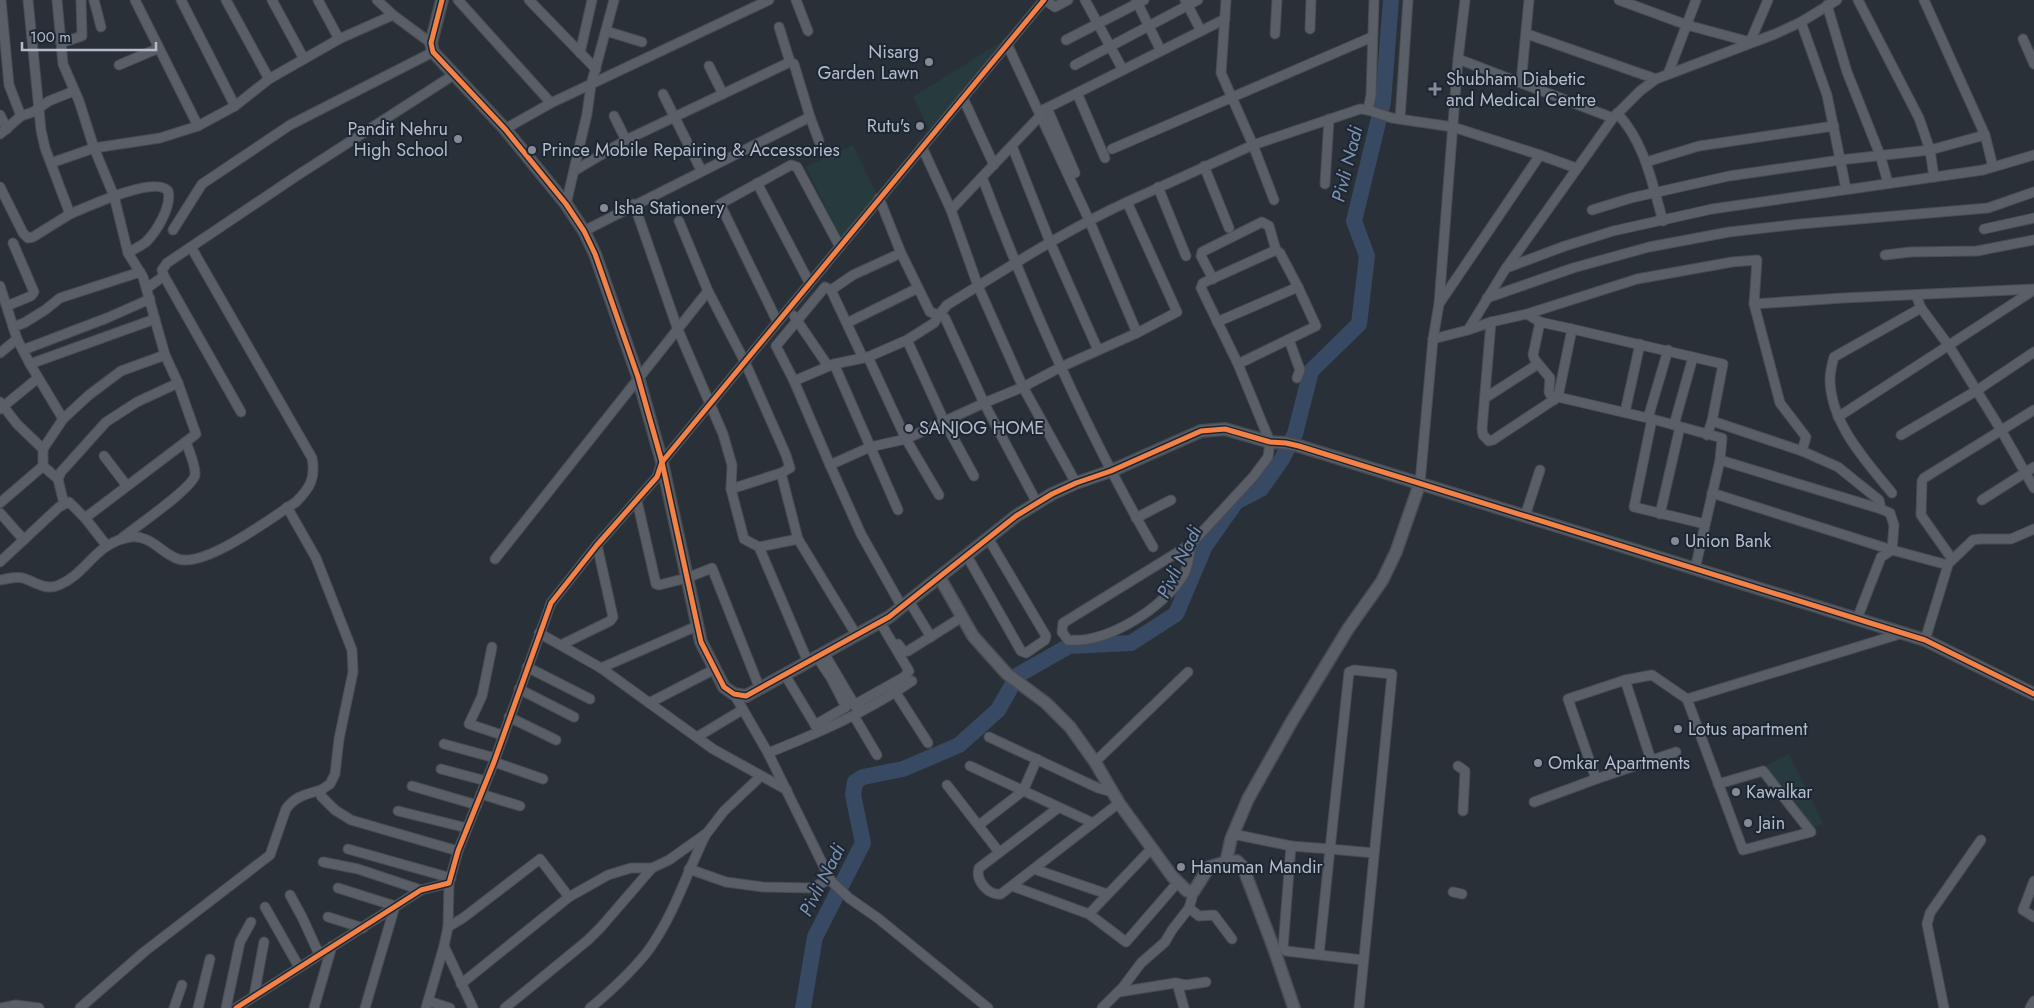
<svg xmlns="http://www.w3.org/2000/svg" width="2034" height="1008" viewBox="0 0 2034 1008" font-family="Jost,sans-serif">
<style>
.green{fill:#273a3e}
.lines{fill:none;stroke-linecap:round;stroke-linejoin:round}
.river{stroke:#384963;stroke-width:16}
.minor-casing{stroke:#484c53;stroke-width:11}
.tertiary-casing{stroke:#484c53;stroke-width:14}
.minor{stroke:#5a5e66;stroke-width:9}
.tertiary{stroke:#5a5e66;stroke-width:11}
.cycleway-casing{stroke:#1d2633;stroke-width:8}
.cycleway{stroke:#f48246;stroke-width:5}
.poi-dot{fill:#848b96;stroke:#1d2633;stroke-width:2}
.labels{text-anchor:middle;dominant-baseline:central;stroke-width:4;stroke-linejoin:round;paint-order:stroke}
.poi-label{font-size:18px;fill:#b4bcc9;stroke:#1d2633;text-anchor:start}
.water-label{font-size:19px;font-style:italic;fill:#7c92b1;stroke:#1d2633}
</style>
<rect width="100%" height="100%" fill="#2a3038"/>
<g class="green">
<path d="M1010,36L930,131L913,97Z"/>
<path d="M853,145L877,195L841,239L806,167Z"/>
<path d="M1789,754L1823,823L1814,828L1765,766Z"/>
</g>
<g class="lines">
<path class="river" d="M803,1008L815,937L863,843L853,795L855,782L863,777L903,769L959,745L998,710L1018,675L1069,646L1131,643L1176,614L1205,546L1236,502L1261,489L1282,459L1295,434L1311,371L1359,324L1367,256L1354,221L1383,102L1391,0"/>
<g class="minor-casing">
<g id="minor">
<path d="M1,0L9,85L21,116"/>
<path d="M28,0L41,130L45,148L70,214C87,207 155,175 168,191C172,206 157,231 146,242C141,246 134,249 128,253"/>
<path d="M57,0L63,64L79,101L94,148L114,196L128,253L143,277L165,355L178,383L196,434L85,518"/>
<path d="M94,0L101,27"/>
<path d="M135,0L198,126"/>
<path d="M181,0L235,106"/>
<path d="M226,0L269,79"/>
<path d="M272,0L304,59"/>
<path d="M318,0L339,39"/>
<path d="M377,0L393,15L431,43"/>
<path d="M458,0L551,103"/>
<path d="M529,0L596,69"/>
<path d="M796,0L808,31"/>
<path d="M1045,0L1055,7L1068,0"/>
<path d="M1085,0L1123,70"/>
<path d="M1136,0L1161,51"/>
<path d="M1185,0L1201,31"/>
<path d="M1226,0L1221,73L1253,145L1274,200"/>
<path d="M1619,0L1687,25L1750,42L1768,0"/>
<path d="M1858,0L1919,118L1930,150L1934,177"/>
<path d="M1924,0L1985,135"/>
<path d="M1827,5L1847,72L1880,155L1888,183"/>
<path d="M1801,22L1827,95L1846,189"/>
<path d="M779,27L790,62L794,64L810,117L819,141"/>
<path d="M1310,29L1311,0"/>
<path d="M606,31L642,42"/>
<path d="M1275,34L1277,0"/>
<path d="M1527,34L1656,79"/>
<path d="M2023,39L2034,64"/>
<path d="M1066,40L1144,0"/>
<path d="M61,43L82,36L81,0"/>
<path d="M1007,44L1089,220L1137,333"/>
<path d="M580,53L592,0"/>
<path d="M1458,59L1613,118"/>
<path d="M119,65L159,48"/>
<path d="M1075,65L1198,0"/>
<path d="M709,66L723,94"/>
<path d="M1668,74L1696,0"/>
<path d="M1521,83L1529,0"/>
<path d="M1077,93L1105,158"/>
<path d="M663,94L701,170"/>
<path d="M963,98L994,165"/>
<path d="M1047,108L1075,173"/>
<path d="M1368,110L1371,95L1374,0"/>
<path d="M1039,112L1225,19"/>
<path d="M1617,113C1645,143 1652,183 1663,221"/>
<path d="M0,115L7,129"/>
<path d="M614,116L626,140"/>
<path d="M1400,119L1408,0"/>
<path d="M505,129L551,103L769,0"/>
<path d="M0,134L21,116L33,112L49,101L74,91"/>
<path d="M1012,146L1050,242L1098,350"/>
<path d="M922,147L951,210L978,286L1023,387L1076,483"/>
<path d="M1112,149L1372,37"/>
<path d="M1540,155L1576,168"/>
<path d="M1646,162L1699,146L1834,126"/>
<path d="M51,163L94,148L160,138L198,126L235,106L269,79L339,39L393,15"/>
<path d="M1204,166L1229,228"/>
<path d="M574,171L626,140L790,62"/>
<path d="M982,177L1041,115"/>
<path d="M757,183L809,282"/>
<path d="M1325,184L1329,119"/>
<path d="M0,187L23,233L28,238L33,237L70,214"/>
<path d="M1158,187L1186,256"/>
<path d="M879,198L901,253L930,312L939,315L947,305C1006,269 1064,231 1127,202L1177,312L1137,333L1061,367L1023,387L984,403L906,439L870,447L830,465L794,381L776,346L825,287L831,290L853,275L901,253"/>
<path d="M1127,202L1253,145L1360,109L1368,110L1392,118L1453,127L1540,155L1439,304"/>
<path d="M566,204L587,114L591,85L614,0"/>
<path d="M634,204L678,330L723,434L732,465L731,489"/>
<path d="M951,210L982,177C1030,304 1085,429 1153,547"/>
<path d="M1592,210L1631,198L1729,176L1840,160L1930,150L1985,135L1993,167"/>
<path d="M679,221L708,291L745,362L786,455L790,468L781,473L798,539L857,636"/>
<path d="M1984,229L2034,218"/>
<path d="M173,230L202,184L290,125L433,52"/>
<path d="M584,231L810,117"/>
<path d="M1885,255L1910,252L1977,251L2034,240"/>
<path d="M1507,267L1613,118L1640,91L1656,79L1775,34L1801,22L1837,0"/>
<path d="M164,276L241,412"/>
<path d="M1213,279L1201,256L1202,252L1262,222L1269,226L1276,250"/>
<path d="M0,286L17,339L30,364L63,419"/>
<path d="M147,288L164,276L162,270L167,263L298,175L455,74"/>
<path d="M831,290L863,358"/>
<path d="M1916,295L1921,308L1949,346L2001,430L2034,488"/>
<path d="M1487,298L1573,268L1649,247L1729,232L1800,224L1988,208L2034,192"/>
<path d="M1754,304L1780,403L1806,437L1802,451"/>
<path d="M7,306L31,296L34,292L13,243"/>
<path d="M1527,314L1540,322L1572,329L1558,397L1652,419L1722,438L1720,460L1695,569"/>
<path d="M794,316L828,366"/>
<path d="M777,321L720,204L791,165L797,167L840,247"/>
<path d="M1217,322L1298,287"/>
<path d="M1491,322L1482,429L1483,435L1489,441L1493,440L1558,397"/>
<path d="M1540,322L1533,355L1535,360L1550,378L1549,392L1554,400"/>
<path d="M847,323L918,288"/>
<path d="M13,327L24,323L45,310L60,298L140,272"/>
<path d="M1572,329L1723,364L1712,421L1707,435"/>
<path d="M1468,330L1491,322L1527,314L1637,279L1732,262L1757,260L1754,304L1843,298L2034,289"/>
<path d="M1433,339L1468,330L1506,268L1565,246L1613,231L1712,209L1983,170L2034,155"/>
<path d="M907,340L944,421L974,476"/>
<path d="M1289,340L1300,370L1297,378"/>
<path d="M23,350L107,318L150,299"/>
<path d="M0,353L17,339"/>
<path d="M868,357L906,439L939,495"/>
<path d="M30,364L155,319"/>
<path d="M834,364L898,510"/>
<path d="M794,381L834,364L868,357L907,340L934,323L939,315L945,318L984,403L1037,503"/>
<path d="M1485,398L1538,364"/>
<path d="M0,402L17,424L43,449"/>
<path d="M0,409L38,378"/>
<path d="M1625,412L1640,344"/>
<path d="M1838,417L2034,290"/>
<path d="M1648,418L1668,350"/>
<path d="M1652,419L1634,507L1705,524"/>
<path d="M1712,421L1802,451L1838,467L1879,500L1881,509L1890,513L1894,525L1892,550L1948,565L1925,640"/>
<path d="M1674,425L1693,357"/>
<path d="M1901,435L1976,391L2034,352"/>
<path d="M104,456L127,486"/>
<path d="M1720,460L1881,509"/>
<path d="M830,465L861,534L902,607"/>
<path d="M43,466V449L63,419L89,395L121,371L165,355"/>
<path d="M781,473L731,489L744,539L759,547L808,662"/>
<path d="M1420,483L1433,339L1439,304L1458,59L1465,0"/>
<path d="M1712,493L1892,550"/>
<path d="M1892,493C1866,461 1831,424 1830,380C1830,373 1832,364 1834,357L1921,308"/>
<path d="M1982,500L2034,467"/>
<path d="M637,501L656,584L659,585L687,578L712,568L760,689"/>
<path d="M0,503L43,466L58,479"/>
<path d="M64,504L58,479L61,472L106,422L137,402L178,383"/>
<path d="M287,507L316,558L352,650L353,672L339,739L335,774L330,784L321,790V796L335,810L351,820L458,851"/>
<path d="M0,513L24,540"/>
<path d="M1660,514L1680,427"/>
<path d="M1525,516L1540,470"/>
<path d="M1136,518L1171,500"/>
<path d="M122,538C134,528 193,488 195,475C196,466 189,451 186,442"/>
<path d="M1191,544C1189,553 1189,565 1184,574C1165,607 1107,644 1068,640L1062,632L1063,623L1191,544L1253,477L1268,457L1270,442L1238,364L1201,288L1203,283L1276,250L1280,253L1298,287L1316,326L1238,364"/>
<path d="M759,547L798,539"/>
<path d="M967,556L1021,651L1026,653L1045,640L1046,636L988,538"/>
<path d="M495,559L708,291"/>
<path d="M1952,559L1921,515L1922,481L1924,478L2034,410"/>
<path d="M0,562L59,507L69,502L85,518L107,546"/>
<path d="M1949,563L1973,540L1980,539H2011L2034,529"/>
<path d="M0,580C8,579 15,576 23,578C35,582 46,591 59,585C87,574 95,542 131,537C151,535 161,553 178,559C206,568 272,517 296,502C310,488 316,478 312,458L191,247"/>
<path d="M909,601L931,637"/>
<path d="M1857,619L1881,557L1892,550"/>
<path d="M539,633L601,668L697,626"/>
<path d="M898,644L904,652L908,651L962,617"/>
<path d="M561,645L610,621L613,617L597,545"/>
<path d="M492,647L482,696L469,724L502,735"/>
<path d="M824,653L857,709"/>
<path d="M527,667L590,699"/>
<path d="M601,668L713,749L787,790"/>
<path d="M785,675L817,728"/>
<path d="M1625,680L1651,760"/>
<path d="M519,689L574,717"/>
<path d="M896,693L928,743"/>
<path d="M734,694L768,753C818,733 867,712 912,681"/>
<path d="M649,703L715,669"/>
<path d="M854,705L904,677L909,671L880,622"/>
<path d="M854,716L877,755"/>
<path d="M509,717L556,740"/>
<path d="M815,725L846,707L831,678L817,657"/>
<path d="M697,737L742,710"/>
<path d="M989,737L1098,788L1112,792"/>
<path d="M444,744L495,758"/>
<path d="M1676,752L1596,779L1568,699L1625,680L1652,675L1687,699"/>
<path d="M768,753L831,881L849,898L879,919L988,1008"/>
<path d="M494,762L543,779"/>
<path d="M1095,762L1188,672"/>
<path d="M970,766L1093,823"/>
<path d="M1458,766L1465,771L1463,811"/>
<path d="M441,769L486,781"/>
<path d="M1718,784L1763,771L1811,832L1743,850L1687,699L1903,633"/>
<path d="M947,785L999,852"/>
<path d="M412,786L477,805"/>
<path d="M481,794L520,806"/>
<path d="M1534,802L1596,779"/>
<path d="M1058,808L979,868C975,881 989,896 1001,894L1119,803"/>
<path d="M398,811L467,828"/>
<path d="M979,825L1023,791L1037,759"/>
<path d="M1233,834L1291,846"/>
<path d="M348,849L451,878"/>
<path d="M323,862L358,869L421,890"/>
<path d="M689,869L726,882L763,887L812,888L830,879"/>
<path d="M1034,869L1107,894"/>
<path d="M2034,881L2023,910L2034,917"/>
<path d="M449,883L448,927L444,946L473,1008"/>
<path d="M1012,886L1089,914L1152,848"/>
<path d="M338,888L395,906L365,1008"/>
<path d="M1453,892L1462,894"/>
<path d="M290,895L302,917L319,954"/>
<path d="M265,907L299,967"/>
<path d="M1189,908L1199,916L1214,915L1232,939"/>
<path d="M1089,914L1126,942L1178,882"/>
<path d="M328,917L363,928"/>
<path d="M448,927L463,918L540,859L569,897"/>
<path d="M1319,954L1330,849L1291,846L1283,948L1286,951L1363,960"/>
<path d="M1177,983L1184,1008"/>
<path d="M461,984L569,897L608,875L631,868H652L669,860L707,833L724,811L761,776"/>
<path d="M1119,992L1175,983L1186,985L1206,982"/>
<path d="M254,996L264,942"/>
<path d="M428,1001L450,1008"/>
<path d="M1,1008L16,1005L39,1008"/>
<path d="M80,1008L144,952L270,855L286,809C295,796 307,794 321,790"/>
<path d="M174,1008L182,985"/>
<path d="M198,1008L210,959"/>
<path d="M226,1008L240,942L251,922"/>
<path d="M236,1008L421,890L449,883L458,851L494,762L551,603L597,545L657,477L662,462L1044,0"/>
<path d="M314,1008L332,946"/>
<path d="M426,1008L444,946"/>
<path d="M505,1008L588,940L601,927L652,868"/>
<path d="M590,1008C609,993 642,962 654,942C676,909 688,870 706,834"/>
<path d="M1102,1008L1123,987L1141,963L1165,942L1172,930L1189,908L1194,891"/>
<path d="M1359,1008L1392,674L1354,670L1349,672L1330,849L1374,853"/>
<path d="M1944,1008L1927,924L1930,913L1981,840"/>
<path d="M2030,1008L2034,1001"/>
</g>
</g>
<g class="tertiary-casing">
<g id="tertiary">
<path d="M442,0L431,43L433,52L505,129L566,204L584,231L595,254L638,377L662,462L701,642L724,687L734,694L746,696L889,617L1016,516L1052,494L1076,483L1111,471L1201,431L1225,429L1270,442L1286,443L1299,446L1925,640L2034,694"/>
<path d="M940,578L973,636L1007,674L1046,703L1070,727L1095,762L1119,803L1172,876L1187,891H1194L1209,867L1226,862L1237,861L1243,867L1274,949L1294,1008"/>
<path d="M1226,862L1231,839L1248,799L1292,721L1348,629L1382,581L1396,552L1420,483"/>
</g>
</g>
<use href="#minor" class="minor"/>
<use href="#tertiary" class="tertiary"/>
<g class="cycleway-casing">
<g id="cycleway">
<path d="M442,0L431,43L433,52L505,129L566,204L584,231L595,254L638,377L662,462L701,642L724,687L734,694L746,696L889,617L1016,516L1052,494L1076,483L1111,471L1201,431L1225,429L1270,442L1286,443L1299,446L1925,640L2034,694"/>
<path d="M236,1008L421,890L449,883L458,851L494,762L551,603L597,545L657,477L662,462L1044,0"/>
</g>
</g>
<use href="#cycleway" class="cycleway"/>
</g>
<g class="poi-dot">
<circle cx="929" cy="62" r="5"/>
<path d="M1432.5 81.5h5v5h5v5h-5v5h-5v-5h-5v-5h5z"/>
<circle cx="920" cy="126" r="5"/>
<circle cx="458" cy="139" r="5"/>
<circle cx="532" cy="150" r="5"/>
<circle cx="604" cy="208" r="5"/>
<circle cx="909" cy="428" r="5"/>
<circle cx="1675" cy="541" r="5"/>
<circle cx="1678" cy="729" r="5"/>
<circle cx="1538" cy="763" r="5"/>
<circle cx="1736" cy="792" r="5"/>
<circle cx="1748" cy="823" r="5"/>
<circle cx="1181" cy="867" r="5"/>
</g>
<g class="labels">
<g class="poi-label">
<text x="919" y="52" text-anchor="end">Nisarg<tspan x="919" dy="21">Garden Lawn</tspan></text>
<text x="1446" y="79">Shubham Diabetic<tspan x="1446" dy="21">and Medical Centre</tspan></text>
<text x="910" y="126" text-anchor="end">Rutu's</text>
<text x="448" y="129" text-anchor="end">Pandit Nehru<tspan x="448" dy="21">High School</tspan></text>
<text x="542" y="150">Prince Mobile Repairing &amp; Accessories</text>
<text x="614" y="208">Isha Stationery</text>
<text x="919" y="428">SANJOG HOME</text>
<text x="1685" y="541">Union Bank</text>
<text x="1688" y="729">Lotus apartment</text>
<text x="1548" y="763">Omkar Apartments</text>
<text x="1746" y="792">Kawalkar</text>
<text x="1758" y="823">Jain</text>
<text x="1191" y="867">Hanuman Mandir</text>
</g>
<g class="water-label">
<text transform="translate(1347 164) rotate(-76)">Pivli Nadi</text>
<text transform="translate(1179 562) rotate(-64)">Pivli Nadi</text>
<text transform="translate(822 880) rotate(-63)">Pivli Nadi</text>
</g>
</g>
<path d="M22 42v8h134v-8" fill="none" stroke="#b4bcc9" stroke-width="2.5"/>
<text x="30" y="42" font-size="15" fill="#b4bcc9" stroke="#1d2633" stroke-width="4" paint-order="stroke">100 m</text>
</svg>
